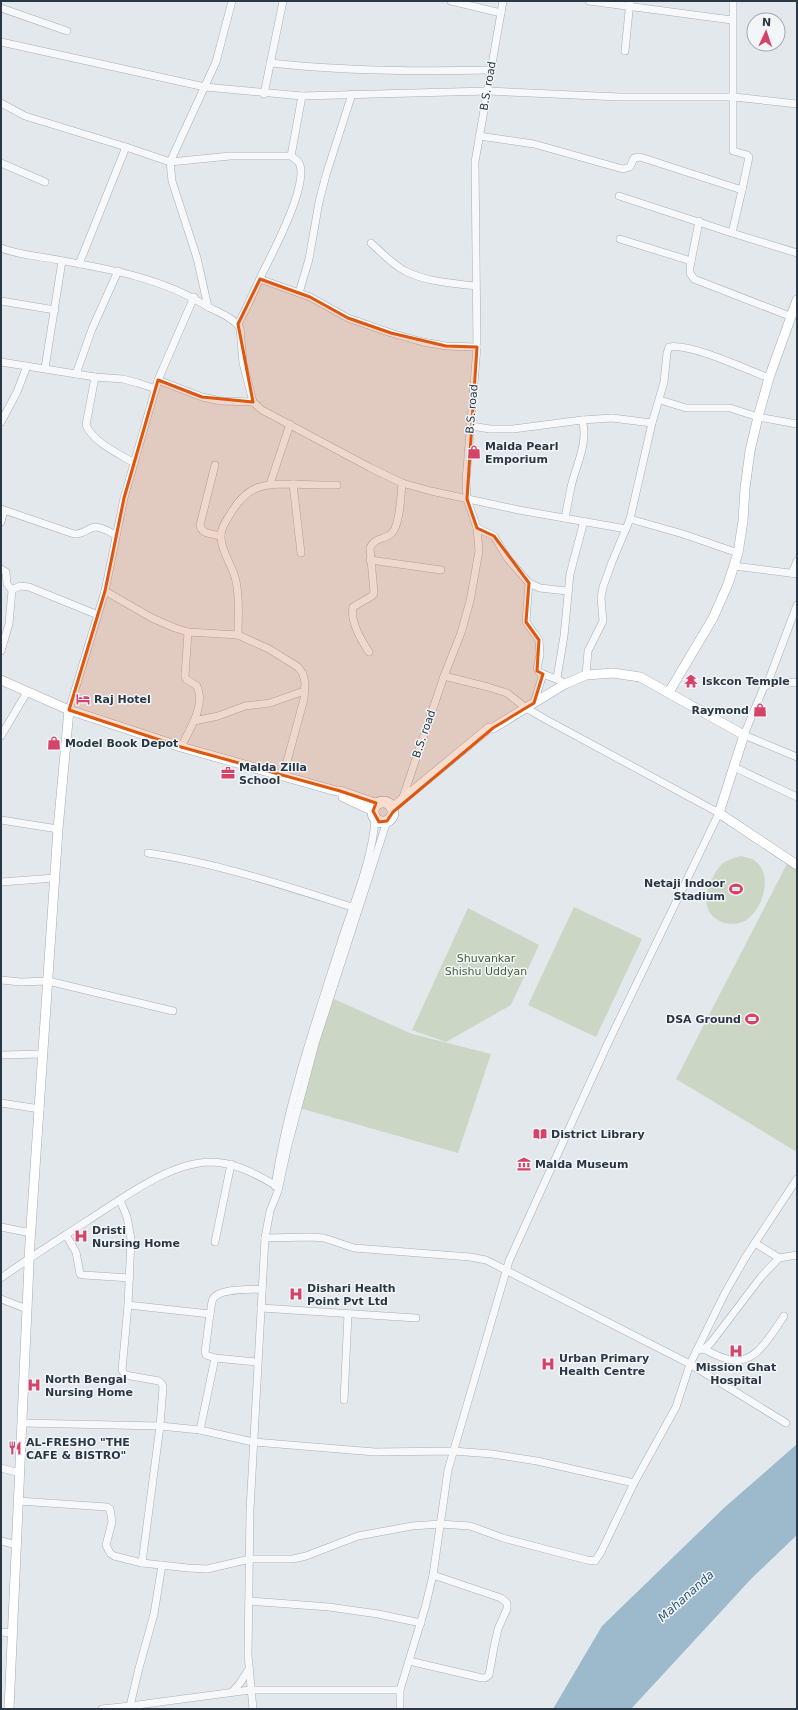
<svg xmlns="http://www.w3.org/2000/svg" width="798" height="1710" viewBox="0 0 798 1710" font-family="'DejaVu Sans',sans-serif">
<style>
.green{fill:#cbd6c4}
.water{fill:#9dbacd}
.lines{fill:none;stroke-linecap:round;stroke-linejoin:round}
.minor-casing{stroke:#a8afb7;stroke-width:8}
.major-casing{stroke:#a2adb8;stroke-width:10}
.highway-casing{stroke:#8a97a4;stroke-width:12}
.minor{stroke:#f6f8fa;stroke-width:7}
.major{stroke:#fff;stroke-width:9}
.highway{stroke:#fff;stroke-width:11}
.marked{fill:#de570f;fill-opacity:0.2;stroke:#de570f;stroke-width:3;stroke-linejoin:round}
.labels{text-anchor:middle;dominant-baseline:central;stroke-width:3;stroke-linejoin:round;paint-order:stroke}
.street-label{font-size:11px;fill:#2a3745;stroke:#f3f6f9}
.poi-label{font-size:11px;font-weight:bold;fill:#2a3745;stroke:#f3f6f9;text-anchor:start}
.park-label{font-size:11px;fill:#436236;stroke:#f3f6f9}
.water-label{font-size:12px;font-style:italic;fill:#315b7c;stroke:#f3f6f9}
</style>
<rect width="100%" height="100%" fill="#e3e8ec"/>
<g class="green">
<path d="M741,856C744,857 749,858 752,859C774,871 764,905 749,918C737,928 719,925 710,913C701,900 711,876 721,865C726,860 734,858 741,856Z"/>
<path d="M789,860L797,865V1152L676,1079Z"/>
<path d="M574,907L642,939L596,1037L528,1005Z"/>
<path d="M468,908L539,945L511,1005L446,1042L412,1030Z"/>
<path d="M334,999L412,1034L491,1054L458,1153L296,1107Z"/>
</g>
<path class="water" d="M797,1444V1535L752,1578L631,1709H553L602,1626L725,1507Z"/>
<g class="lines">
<g class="minor-casing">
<g id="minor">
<path d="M232,1L216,62L170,162L172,181L197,258L208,307C218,312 234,318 240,328L243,363L250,390L253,402L262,410L369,467L402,483L431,491L519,510L626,529"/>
<path d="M451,1L501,13"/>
<path d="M589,1L732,20"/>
<path d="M733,1V151L747,155L749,157L742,190"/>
<path d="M1,8L67,31"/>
<path d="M1,42L205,87L302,96L291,156C295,159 298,160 300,165C307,188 273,252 262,274C254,291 247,308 238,324"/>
<path d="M625,51L630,1"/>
<path d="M270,63C344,71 417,72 491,70"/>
<path d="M264,94L283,1"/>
<path d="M302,96L487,91L619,97H734L797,104"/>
<path d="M1,103L25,116L126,147L170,162L230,156H291"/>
<path d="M479,136L534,144L623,169L630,167L634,158L640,157L742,190L732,233L797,253"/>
<path d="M1,163L45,182"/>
<path d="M619,196L732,233"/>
<path d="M699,221L690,267V273L694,279L792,317"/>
<path d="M620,239L691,261"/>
<path d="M371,243C382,253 392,264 405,271C427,282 451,283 475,286"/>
<path d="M1,248C18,255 39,256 58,260C109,269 163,278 208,307"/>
<path d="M79,264L126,147"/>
<path d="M260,279L310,297L348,318L391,333L423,342L446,346L477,347"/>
<path d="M299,293L309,259L319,202L326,175L352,94"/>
<path d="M1,301L55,310"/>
<path d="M1,362L95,377L123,379L138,383L156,389"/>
<path d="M45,368L62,261"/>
<path d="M76,374L92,329L118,271"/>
<path d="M95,377L86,425C94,443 118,453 134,463"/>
<path d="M158,380L202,397L221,401L253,402"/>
<path d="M660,400L686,408H730L758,417L797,424"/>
<path d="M1,422L17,392L27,366"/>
<path d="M471,426L490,429H513L582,420L612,418L652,423"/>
<path d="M215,465L200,525C201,534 212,534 221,536"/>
<path d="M270,484L290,424"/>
<path d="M293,484L301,553"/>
<path d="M1,509L74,534C84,535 87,528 95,527C102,527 110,532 116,535"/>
<path d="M565,518C567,508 569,497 571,487C576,465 589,442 582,420"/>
<path d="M630,519L683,534L738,553"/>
<path d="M1,522L4,510"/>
<path d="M477,528L494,536L508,559L529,583L540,588L567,591"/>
<path d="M370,560L441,570"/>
<path d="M734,566L797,574"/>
<path d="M1,569L6,572L7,584L12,590"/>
<path d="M792,573L797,561"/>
<path d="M529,583L526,622L539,640L540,655L537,668L539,672L543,674L561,681"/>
<path d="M105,591L152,618L175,628L188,632L238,635L269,649L298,667L303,674L305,683L304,699L283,776"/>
<path d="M238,635C238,617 240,599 236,581C233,566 222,554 221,538C220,529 226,521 231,513C248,484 264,484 295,484C309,485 323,485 337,485"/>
<path d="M1,651L9,624L12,590L20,586L29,587L98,615"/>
<path d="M369,652C361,640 350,621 353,607L372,596L374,593L370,548C374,537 385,540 392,533C400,525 401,494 402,483"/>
<path d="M586,675L588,651L603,621L601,598L603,587L612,562L630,519L652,423L664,382L667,353L669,347C691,343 747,370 769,378"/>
<path d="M557,678L564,636L570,574L584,521"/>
<path d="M768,682L797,605"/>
<path d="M797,682C782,685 775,675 763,689L744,735L797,757"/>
<path d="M534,703L543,674"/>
<path d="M69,710L105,591L124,498L158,380L194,297"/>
<path d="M194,721L218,716L245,706L270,703L304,691"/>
<path d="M1,736L27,692"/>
<path d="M181,747C189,730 206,706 197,686L186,679L185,676L188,632"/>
<path d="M734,767L797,797"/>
<path d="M402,800L444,676L461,633L470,601L479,551L477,528L467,499L466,481L477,347L475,162L503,1"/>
<path d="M1,820L58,829"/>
<path d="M148,853C218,863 285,886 352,907"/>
<path d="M1,882L55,878"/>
<path d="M1,980L21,982L48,981L173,1011"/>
<path d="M1,1055L43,1054"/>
<path d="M1,1103L40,1109"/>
<path d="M275,1186C288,1100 317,1018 343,936C355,900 373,856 375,819"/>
<path d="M120,1200L127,1217L131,1239L128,1305L122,1370L125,1375L159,1381L162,1384L163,1387L160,1426L142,1563"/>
<path d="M1,1227L31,1233"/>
<path d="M66,1235L76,1252L80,1274L84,1275L130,1278"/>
<path d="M265,1238L311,1237L324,1238L354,1248L470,1257L486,1260L690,1364L786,1423"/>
<path d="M215,1242L231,1164"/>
<path d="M755,1243L779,1258L797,1255"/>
<path d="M1,1278C29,1258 58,1240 87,1221C122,1199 168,1163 210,1162C234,1162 254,1173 275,1185"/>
<path d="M1,1299L27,1309"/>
<path d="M128,1305L210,1314C211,1310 211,1303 213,1299C219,1288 250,1290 262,1289"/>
<path d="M261,1308L416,1318"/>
<path d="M210,1314L205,1352L206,1355L215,1358L257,1362"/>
<path d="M704,1349C710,1352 717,1356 724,1358C754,1370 770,1336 784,1316"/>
<path d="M697,1350L704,1349L710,1344L761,1277L779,1258"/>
<path d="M344,1400L348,1314"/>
<path d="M22,1423L160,1426L200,1430L253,1442L375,1452L453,1451L492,1454L537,1461L634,1483"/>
<path d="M200,1430L215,1358"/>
<path d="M1,1468L20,1473"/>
<path d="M18,1501L107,1507L110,1509L112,1522L106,1545L110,1553L114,1556L142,1563L188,1568L207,1569L250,1559H293L306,1556L358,1536L412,1526L440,1524L470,1526L503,1538L587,1560L595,1561L601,1552L634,1483L676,1407L690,1364L725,1293L745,1258L797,1179"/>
<path d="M1,1541L17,1545"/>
<path d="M249,1601L329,1607L378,1614L421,1623"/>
<path d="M1,1632L12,1633"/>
<path d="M409,1661L482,1678H485L489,1675L494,1647L498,1629L507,1609V1603L501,1598L433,1575"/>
<path d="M232,1692L240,1683L249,1669"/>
<path d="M102,1709L130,1706L139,1668L154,1614L162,1565"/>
<path d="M128,1709L130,1706L250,1690H400"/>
<path d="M253,1709L248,1655L250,1510L265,1238L270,1211L278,1191L288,1145L315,1044L387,821"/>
<path d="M400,1709V1690L425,1608L433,1575L448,1470L509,1261L607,1045L719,813L545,719L526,708L507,693L488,687L444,676"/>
</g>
</g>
<g class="major-casing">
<g id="major">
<path d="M1,680L69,710L181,747L336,791H340L378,804"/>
<path d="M669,692L713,618L728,584L738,553L743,521L745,488L750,451L758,417L769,378L797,300"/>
<path d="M343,797L373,811"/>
<path d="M392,808L489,728H493L565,684L586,675L613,673L640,677L744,735L719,813L797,865"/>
<path d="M9,1709L30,1242L58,829L69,710"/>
</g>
</g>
<g class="highway-casing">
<circle id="highway" cx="383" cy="812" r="10"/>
</g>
<use href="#minor" class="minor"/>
<use href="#major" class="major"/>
<use href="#highway" class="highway"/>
</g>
<path class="marked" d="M260,279L310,297L348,318L391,333L446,346L477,347L467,499L477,528L494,536L529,583L526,622L539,640L537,671L543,674L534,703L493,728L393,812L387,821L379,822L373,811L376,803L340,791L181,747L69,710L105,591L124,498L158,380L202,397L253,402L238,324Z"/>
<defs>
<g id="shop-bare" transform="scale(1.08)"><path d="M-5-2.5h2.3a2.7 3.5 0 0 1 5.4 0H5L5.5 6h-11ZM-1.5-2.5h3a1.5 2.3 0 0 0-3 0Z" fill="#d64369" stroke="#f3f6f9" stroke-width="2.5" paint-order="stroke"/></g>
<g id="temple-bare" transform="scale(1.08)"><path d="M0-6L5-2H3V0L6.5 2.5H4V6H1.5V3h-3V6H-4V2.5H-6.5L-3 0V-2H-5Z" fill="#d64369" stroke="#f3f6f9" stroke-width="2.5" paint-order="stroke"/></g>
<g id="hotel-bare" transform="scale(1.08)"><path d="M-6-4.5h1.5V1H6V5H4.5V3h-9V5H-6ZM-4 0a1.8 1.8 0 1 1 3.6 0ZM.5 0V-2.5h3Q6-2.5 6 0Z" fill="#d64369" stroke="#f3f6f9" stroke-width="2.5" paint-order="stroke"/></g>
<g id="office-bare" transform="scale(1.08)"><path d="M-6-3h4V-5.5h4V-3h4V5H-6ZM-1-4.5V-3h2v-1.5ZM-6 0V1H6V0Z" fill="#d64369" stroke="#f3f6f9" stroke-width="2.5" paint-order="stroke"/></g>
<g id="stadium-bare" transform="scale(1.08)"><path d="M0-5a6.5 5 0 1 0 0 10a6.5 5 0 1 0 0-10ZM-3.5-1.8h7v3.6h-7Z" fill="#d64369" stroke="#f3f6f9" stroke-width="2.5" paint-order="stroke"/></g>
<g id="library-bare" transform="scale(1.08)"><path d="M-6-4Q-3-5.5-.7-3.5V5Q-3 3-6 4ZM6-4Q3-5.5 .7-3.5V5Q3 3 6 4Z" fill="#d64369" stroke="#f3f6f9" stroke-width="2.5" paint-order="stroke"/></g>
<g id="museum-bare" transform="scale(1.08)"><path d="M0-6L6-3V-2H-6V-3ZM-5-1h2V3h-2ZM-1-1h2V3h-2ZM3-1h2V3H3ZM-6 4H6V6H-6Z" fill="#d64369" stroke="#f3f6f9" stroke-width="2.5" paint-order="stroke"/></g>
<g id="hospital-bare" transform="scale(1.08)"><path d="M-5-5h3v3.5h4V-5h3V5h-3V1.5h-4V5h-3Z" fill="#d64369" stroke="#f3f6f9" stroke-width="2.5" paint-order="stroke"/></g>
<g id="restaurant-bare" transform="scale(1.08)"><path d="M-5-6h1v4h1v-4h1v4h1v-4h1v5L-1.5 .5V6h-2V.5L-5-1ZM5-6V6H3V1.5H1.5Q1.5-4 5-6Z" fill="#d64369" stroke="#f3f6f9" stroke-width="2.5" paint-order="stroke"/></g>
</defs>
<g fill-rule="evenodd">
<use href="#shop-bare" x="474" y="452"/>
<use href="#temple-bare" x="691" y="681"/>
<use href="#hotel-bare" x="83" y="699"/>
<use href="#shop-bare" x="760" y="710"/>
<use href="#shop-bare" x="54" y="743"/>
<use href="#office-bare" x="228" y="773"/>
<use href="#stadium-bare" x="736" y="889"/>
<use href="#stadium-bare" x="752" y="1019"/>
<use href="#library-bare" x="540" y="1134"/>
<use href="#museum-bare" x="524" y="1164"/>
<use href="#hospital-bare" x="81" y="1236"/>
<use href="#hospital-bare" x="296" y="1294"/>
<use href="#hospital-bare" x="736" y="1351"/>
<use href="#hospital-bare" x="548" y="1364"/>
<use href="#hospital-bare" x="34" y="1385"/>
<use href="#restaurant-bare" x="15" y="1448"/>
</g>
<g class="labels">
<g class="street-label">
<text transform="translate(488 86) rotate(-80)">B.S. road</text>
<text transform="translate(472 409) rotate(-85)">B.S. road</text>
<text transform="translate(424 734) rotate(-71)">B.S. road</text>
</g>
<g class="poi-label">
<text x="485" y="446">Malda Pearl<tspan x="485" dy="13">Emporium</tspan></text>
<text x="702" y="681">Iskcon Temple</text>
<text x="94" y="699">Raj Hotel</text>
<text x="749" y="710" text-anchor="end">Raymond</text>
<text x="65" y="743">Model Book Depot</text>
<text x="239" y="767">Malda Zilla<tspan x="239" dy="13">School</tspan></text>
<text x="725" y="883" text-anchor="end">Netaji Indoor<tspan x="725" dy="13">Stadium</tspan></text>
<text x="741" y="1019" text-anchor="end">DSA Ground</text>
<text x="551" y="1134">District Library</text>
<text x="535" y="1164">Malda Museum</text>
<text x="92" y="1230">Dristi<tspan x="92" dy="13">Nursing Home</tspan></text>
<text x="307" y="1288">Dishari Health<tspan x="307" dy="13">Point Pvt Ltd</tspan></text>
<text x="559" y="1358">Urban Primary<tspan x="559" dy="13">Health Centre</tspan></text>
<text x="736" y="1367" text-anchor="middle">Mission Ghat<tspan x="736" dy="13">Hospital</tspan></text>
<text x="45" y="1379">North Bengal<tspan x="45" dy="13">Nursing Home</tspan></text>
<text x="26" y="1442">AL-FRESHO "THE<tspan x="26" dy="13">CAFE &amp; BISTRO"</tspan></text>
</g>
<g class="park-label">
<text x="486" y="958">Shuvankar<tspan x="486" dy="13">Shishu Uddyan</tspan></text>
</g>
<g class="water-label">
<text transform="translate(686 1596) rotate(-42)">Mahananda</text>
</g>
</g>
<rect width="798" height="1710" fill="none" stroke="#2a3745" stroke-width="4"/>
<g transform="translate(766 32) rotate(3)"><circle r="19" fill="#f3f6f9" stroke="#a3aab1"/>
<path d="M0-3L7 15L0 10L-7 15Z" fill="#d64369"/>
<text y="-6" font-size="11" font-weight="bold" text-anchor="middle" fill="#2a3745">N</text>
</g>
</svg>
